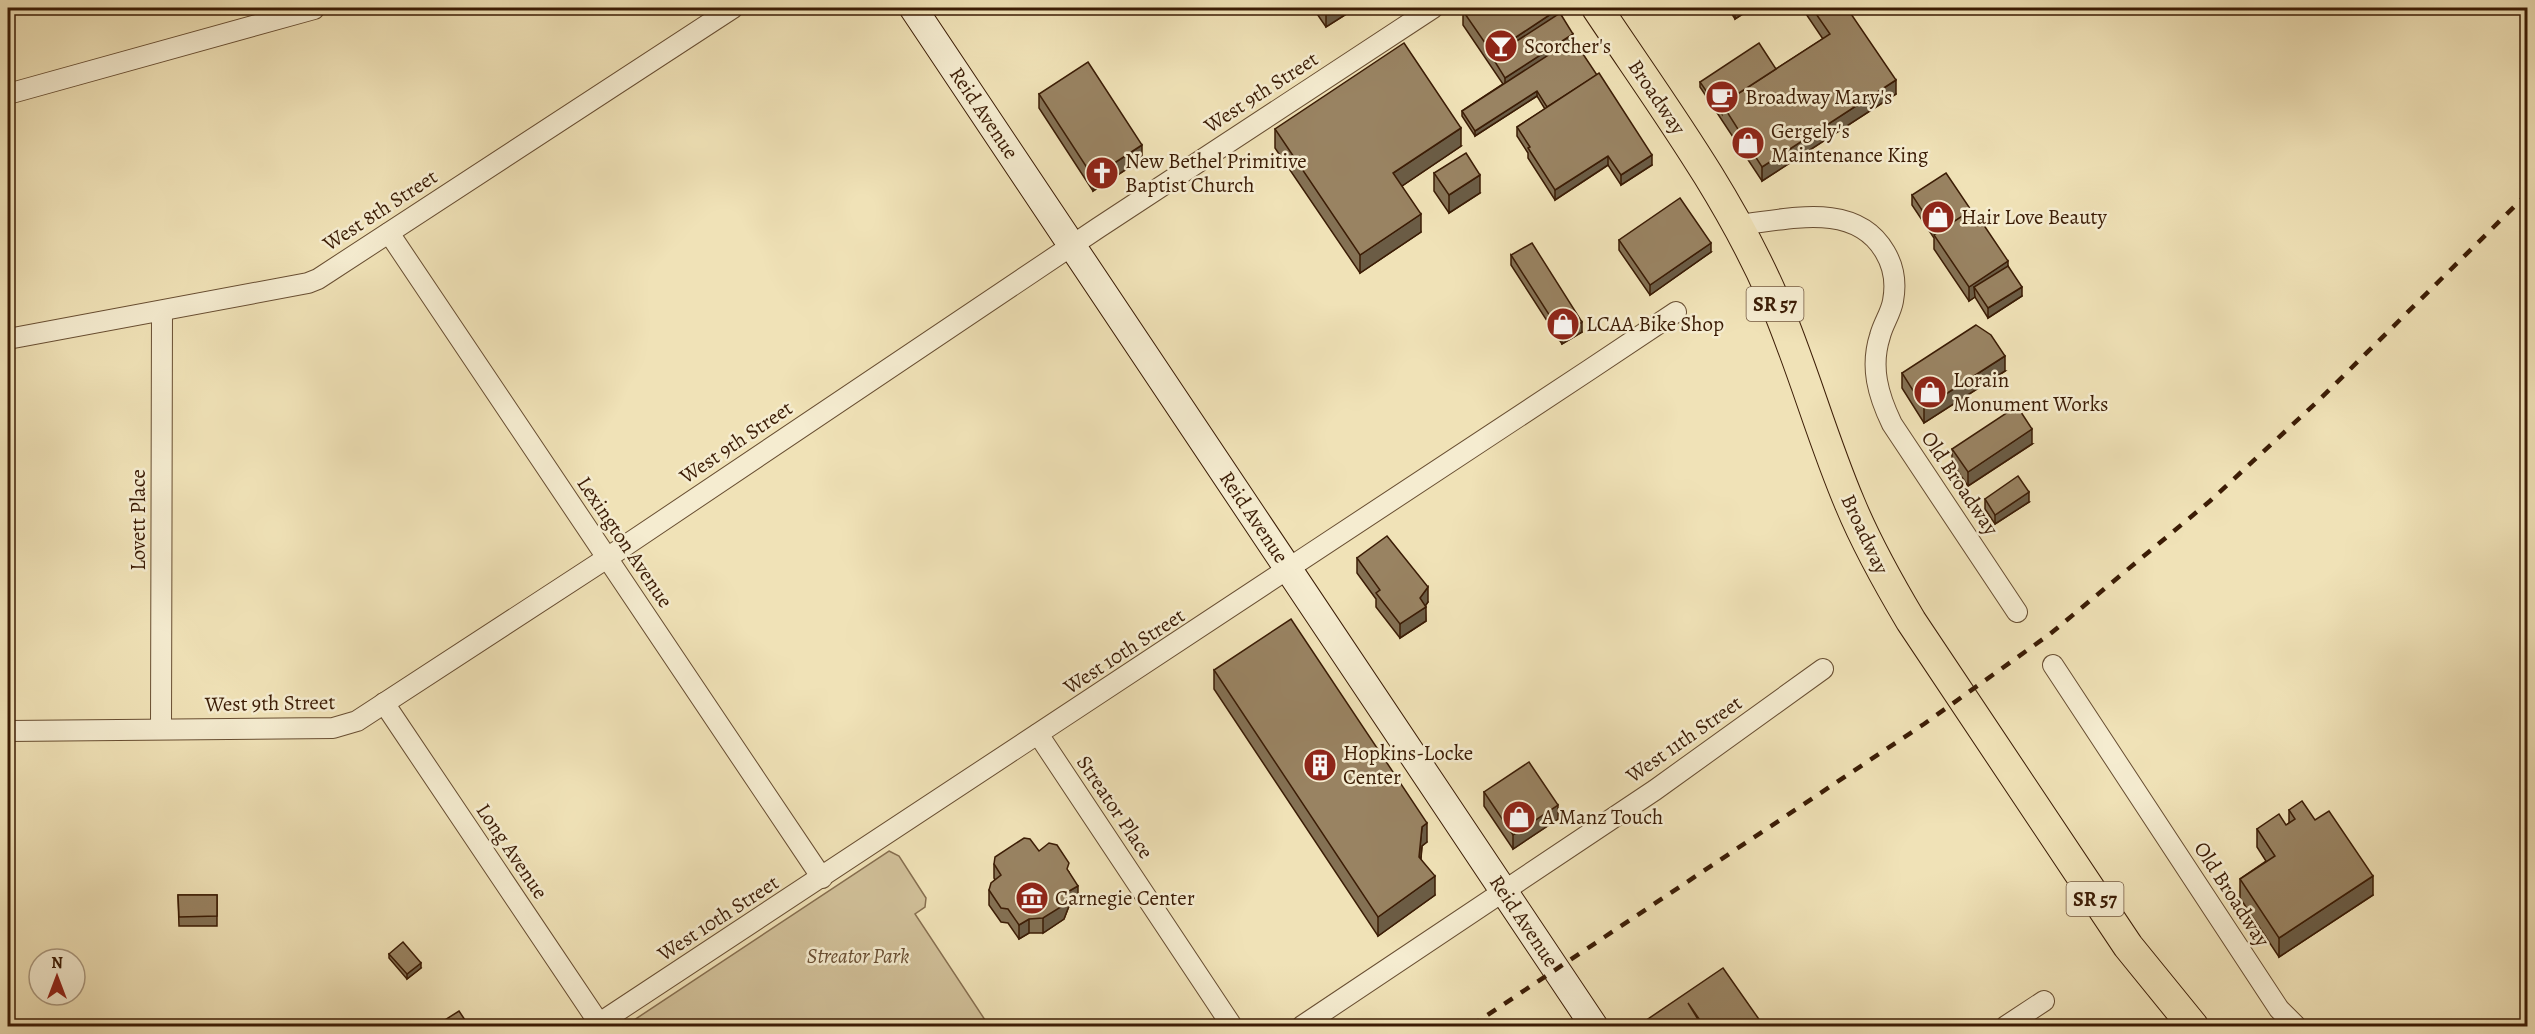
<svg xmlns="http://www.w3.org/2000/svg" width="2535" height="1034" viewBox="0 0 2535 1034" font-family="Alegreya,serif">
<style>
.green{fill:#d1c099;stroke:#866e4f;stroke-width:1.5}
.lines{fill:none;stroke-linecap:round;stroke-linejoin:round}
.street-casing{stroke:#684e32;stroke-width:22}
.secondary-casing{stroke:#3b1c05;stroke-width:29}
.primary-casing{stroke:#3b1c05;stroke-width:32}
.street{stroke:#f5ecd0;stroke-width:20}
.secondary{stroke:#f5ecd0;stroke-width:27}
.primary{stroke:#f0e2b7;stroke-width:30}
.rail{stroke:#3b1c05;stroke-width:4.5;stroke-dasharray:10 10;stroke-linecap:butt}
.wall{fill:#847154;stroke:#3b1c05;stroke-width:1.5}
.shaded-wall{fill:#6b5c45;stroke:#3b1c05;stroke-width:1.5}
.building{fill:#998362;stroke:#3b1c05;stroke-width:1.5}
.labels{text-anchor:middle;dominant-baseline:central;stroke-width:5;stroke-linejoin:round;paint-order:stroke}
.shield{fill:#f5ecd0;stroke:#735a42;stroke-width:1.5}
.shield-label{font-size:20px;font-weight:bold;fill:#3b1c05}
.poi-label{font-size:21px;fill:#3b1c05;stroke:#f5ecd0;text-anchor:start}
.street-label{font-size:21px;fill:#3b1c05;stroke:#f5ecd0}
.park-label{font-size:21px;font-style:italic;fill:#684d31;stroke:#f5ecd0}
</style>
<rect width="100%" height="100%" fill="#f0e2b7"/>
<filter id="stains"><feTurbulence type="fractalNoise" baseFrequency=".00333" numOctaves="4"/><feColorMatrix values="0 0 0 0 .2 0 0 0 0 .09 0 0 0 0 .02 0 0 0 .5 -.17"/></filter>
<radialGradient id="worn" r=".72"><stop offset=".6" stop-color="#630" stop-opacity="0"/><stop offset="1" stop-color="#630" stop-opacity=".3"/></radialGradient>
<path class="green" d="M889,851L899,856L926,898L925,907L915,914L989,1026H625Z"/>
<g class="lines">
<g class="street-casing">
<g id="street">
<path d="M8,94L314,9"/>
<path d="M1737,225C1787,220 1855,200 1885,252C1894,267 1896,285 1893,301C1891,313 1883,324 1880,336C1870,367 1878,395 1892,424L2017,612"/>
<path d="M389,233L822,878"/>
<path d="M8,339L308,283L318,279L733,8"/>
<path d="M2053,665L2279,1009L2296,1026"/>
<path d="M384,703L601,1026"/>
<path d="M161,728L162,311"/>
<path d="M8,731L333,728L357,721L607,558L1098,228L1433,8"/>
<path d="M1038,734L1232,1026"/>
<path d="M595,1026C956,789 1317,552 1676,312"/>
<path d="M1302,1026L1655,790L1823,669"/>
<path d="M2006,1026L2044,1001"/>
</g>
</g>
<g class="secondary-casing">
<path id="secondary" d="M913,8L1594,1026"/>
</g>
<g class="primary-casing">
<path id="primary" d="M1597,8C1659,101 1727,192 1772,295C1802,364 1821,436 1850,504C1867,545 1889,584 1911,621L2128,946L2193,1026"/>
</g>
<use href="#street" class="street"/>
<use href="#secondary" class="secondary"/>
<use href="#primary" class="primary"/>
<path class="rail" d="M1471,1026L1924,724L2050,634L2210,501L2318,401L2528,193"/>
</g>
<g class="wall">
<path d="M1313,8H1356L1326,27Z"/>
<path d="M1728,8H1752L1735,19Z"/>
<path d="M1802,8H1847L1896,94L1762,181L1700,87V82L1776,69L1823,39Z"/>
<path d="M1463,11L1560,13L1573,39L1652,165L1621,185L1608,165L1555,200L1528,158V153L1517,136V127L1545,109L1537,96L1475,136L1462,116V111L1503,84L1463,25Z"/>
<path d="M1039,94L1142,159L1093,191L1039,108Z"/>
<path d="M1275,129L1461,146L1402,186L1421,232L1360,273L1275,148Z"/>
<path d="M1434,173L1480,193L1449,213L1434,191Z"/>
<path d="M1912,195L2008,266L2022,296L1988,318L1975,297L1969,301L1934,249V238L1912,205Z"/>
<path d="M1619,240L1711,252L1650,295L1619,250Z"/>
<path d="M1511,255L1582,332L1562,344L1511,265Z"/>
<path d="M2005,371L1924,423L1902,388V373Z"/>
<path d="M2032,444L1968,486L1952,463V449Z"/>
<path d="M1985,499L2029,502L1995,524L1985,509Z"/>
<path d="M1357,558L1428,602L1425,606L1426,621L1400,638L1376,607V599L1357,573Z"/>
<path d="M1214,670L1427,842L1422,846L1421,859L1435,895L1378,936L1214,689Z"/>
<path d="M1484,792L1558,819L1513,849L1484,806Z"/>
<path d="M2289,810L2315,820L2373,895L2279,957L2240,898V879L2266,861L2257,847V829L2286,825L2289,823Z"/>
<path d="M1039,851L1069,872L1078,900L1069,906L1064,919L1043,933H1029L1019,939L1008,923L1001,922L989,905V890L995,880L994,878V864Z"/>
<path d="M178,895H217V926H179Z"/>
<path d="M389,954L421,968L407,979L389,958Z"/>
</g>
<g class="shaded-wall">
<path d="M1047,8H1056L1047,13Z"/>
<path d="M1334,8H1356L1326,27V13Z"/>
<path d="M1560,8V23L1492,57V53Z"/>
<path d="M1735,8H1752L1735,19Z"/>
<path d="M1573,34V44L1505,87V78Z"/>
<path d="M1896,80V94L1762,181V167Z"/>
<path d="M1537,91V96L1475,136V131Z"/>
<path d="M1461,128V146L1393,192V173Z"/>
<path d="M1142,145V159L1093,191V177Z"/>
<path d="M1652,155V165L1621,185V175Z"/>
<path d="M1608,156V165L1555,200V190Z"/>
<path d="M1480,175V193L1449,213V195Z"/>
<path d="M1421,214V232L1360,273V255Z"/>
<path d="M1711,243V252L1650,295V285Z"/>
<path d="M2008,261V276L1974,287L1975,297L1969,301V287Z"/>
<path d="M2022,287V296L1988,318V308Z"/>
<path d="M1582,322V332L1562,344V335Z"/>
<path d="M2005,356V371L1924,423V408Z"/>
<path d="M2032,429V444L1968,486V472Z"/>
<path d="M2029,492V502L1995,524V515Z"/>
<path d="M1428,587V602L1423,609L1426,607V621L1400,638V624Z"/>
<path d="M1558,805V819L1513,849V835Z"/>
<path d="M1427,823V842L1422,846L1419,876V857L1422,827Z"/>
<path d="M1435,876V895L1378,936V917Z"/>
<path d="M2373,876V895L2279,957V938Z"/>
<path d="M1078,886V900L1069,906L1064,919L1043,933V918L1069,891Z"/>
<path d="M1029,919V933L1019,939V925Z"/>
<path d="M421,963V968L407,979V974Z"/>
</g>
<g class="building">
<path d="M1322,8H1334L1326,13Z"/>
<path d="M1468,8H1560L1492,53L1463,11Z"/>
<path d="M1812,8H1847L1896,80L1762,167L1722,104L1830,34Z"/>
<path d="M1560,13L1573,34L1505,78L1492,57Z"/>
<path d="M1573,39L1597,75L1547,107L1537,91L1475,131L1462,111Z"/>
<path d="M1404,43L1461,128L1393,173L1421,214L1360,255L1275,129Z"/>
<path d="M1759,43L1776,69L1722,104V114L1700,82Z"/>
<path d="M1088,62L1142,145L1093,177L1039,94Z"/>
<path d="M1599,73L1652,155L1621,175L1608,156L1555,190L1528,148L1530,147L1517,127Z"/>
<path d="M1466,153L1480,175L1449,195L1434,173Z"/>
<path d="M1946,173L1971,210L1937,233L1912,195Z"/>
<path d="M1680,198L1711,243L1650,285L1619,240Z"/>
<path d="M1973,209L2008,261L1969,287L1934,235Z"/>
<path d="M1532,243L1582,322L1562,335L1511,255Z"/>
<path d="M2008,266L2022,287L1988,308L1974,287Z"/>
<path d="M1976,325L1991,335L2005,356L1924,408L1902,373Z"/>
<path d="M2017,406L2032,429L1968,472L1952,449Z"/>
<path d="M2018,476L2029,492L1995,515L1985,499Z"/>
<path d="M1387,536L1428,587L1420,598L1426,607L1400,624L1376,593L1380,590L1357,558Z"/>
<path d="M1291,619L1427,823L1422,827L1419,857L1435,876L1378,917L1214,670Z"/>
<path d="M1529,762L1558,805L1513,835L1484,792Z"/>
<path d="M2302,801L2315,820L2329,811L2373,876L2279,938L2240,879L2275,856L2257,829L2279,814L2286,825L2295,819L2289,810Z"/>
<path d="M1024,838L1030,839L1039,851L1049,843L1057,845L1069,863L1067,869L1078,886L1069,891L1064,905L1043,918L1029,919L1019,925L1008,909L1001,908L989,890L991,883L1001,875L994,864L995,857Z"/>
<path d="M178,895H217V916L179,917Z"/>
<path d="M403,942L421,963L407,974L389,954Z"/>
<path d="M1723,968L1763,1025L1761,1026H1704L1688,1003L1702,1026H1644L1642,1023Z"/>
<path d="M459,1011L469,1026H439L437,1025Z"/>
</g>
<defs>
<g id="bar-disc" transform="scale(1.725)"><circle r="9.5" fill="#8f2418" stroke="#f5ecd0"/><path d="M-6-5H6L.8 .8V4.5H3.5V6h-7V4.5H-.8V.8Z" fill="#fff"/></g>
<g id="cafe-disc" transform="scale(1.725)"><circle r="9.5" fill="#8f2418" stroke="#f5ecd0"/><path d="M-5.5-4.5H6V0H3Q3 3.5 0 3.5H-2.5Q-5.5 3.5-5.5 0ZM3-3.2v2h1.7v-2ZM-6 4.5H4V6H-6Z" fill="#fff"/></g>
<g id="shop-disc" transform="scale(1.725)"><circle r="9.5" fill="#8f2418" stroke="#f5ecd0"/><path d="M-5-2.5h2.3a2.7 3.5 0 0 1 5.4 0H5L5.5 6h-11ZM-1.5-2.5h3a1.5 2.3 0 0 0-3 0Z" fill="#fff"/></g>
<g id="church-disc" transform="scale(1.725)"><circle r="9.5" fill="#8f2418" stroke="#f5ecd0"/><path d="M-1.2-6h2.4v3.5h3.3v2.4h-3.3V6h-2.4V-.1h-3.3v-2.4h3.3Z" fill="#fff"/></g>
<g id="building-disc" transform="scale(1.725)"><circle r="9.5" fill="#8f2418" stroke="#f5ecd0"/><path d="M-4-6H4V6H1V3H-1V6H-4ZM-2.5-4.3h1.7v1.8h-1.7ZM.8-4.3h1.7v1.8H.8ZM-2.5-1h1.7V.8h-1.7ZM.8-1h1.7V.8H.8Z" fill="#fff"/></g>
<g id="museum-disc" transform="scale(1.725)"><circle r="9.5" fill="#8f2418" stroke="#f5ecd0"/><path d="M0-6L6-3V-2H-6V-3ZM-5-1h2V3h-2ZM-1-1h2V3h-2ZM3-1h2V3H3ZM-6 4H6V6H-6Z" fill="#fff"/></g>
</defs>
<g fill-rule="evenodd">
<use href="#bar-disc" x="1501" y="46"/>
<use href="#cafe-disc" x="1722" y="97"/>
<use href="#shop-disc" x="1748" y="143"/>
<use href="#church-disc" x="1102" y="173"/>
<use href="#shop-disc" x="1938" y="217"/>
<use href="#shop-disc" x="1563" y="324"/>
<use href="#shop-disc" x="1930" y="392"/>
<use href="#building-disc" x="1320" y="765"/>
<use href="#shop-disc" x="1519" y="817"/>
<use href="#museum-disc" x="1032" y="898"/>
</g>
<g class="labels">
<g class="shield">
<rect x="1746.5" y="287" width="57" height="34" rx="4.5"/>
<rect x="2066.5" y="882" width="57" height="34" rx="4.5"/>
</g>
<g class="shield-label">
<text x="1775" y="304">SR 57</text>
<text x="2095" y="899">SR 57</text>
</g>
<g class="poi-label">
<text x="1524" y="46">Scorcher's</text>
<text x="1745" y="97">Broadway Mary's</text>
<text x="1771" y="131">Gergely's<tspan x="1771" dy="24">Maintenance King</tspan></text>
<text x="1125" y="161">New Bethel Primitive<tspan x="1125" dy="24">Baptist Church</tspan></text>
<text x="1961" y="217">Hair Love Beauty</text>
<text x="1586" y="324">LCAA Bike Shop</text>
<text x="1953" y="380">Lorain<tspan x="1953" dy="24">Monument Works</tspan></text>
<text x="1343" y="753">Hopkins-Locke<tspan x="1343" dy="24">Center</tspan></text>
<text x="1542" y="817">A Manz Touch</text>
<text x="1055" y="898">Carnegie Center</text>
</g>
<g class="street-label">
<text transform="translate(1261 92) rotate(-33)">West 9th Street</text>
<text transform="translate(1657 97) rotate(56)">Broadway</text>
<text transform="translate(984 113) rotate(56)">Reid Avenue</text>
<text transform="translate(380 210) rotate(-33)">West 8th Street</text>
<text transform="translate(736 442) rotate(-34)">West 9th Street</text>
<text transform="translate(1960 483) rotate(56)">Old Broadway</text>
<text transform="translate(1254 517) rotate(56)">Reid Avenue</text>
<text transform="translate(138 520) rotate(-90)">Lovett Place</text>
<text transform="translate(1865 534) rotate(65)">Broadway</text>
<text transform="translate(625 542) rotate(56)">Lexington Avenue</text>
<text transform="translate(1124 651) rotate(-33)">West 10th Street</text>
<text transform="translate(270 703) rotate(-1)">West 9th Street</text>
<text transform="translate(1684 739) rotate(-35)">West 11th Street</text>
<text transform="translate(1115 807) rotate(56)">Streator Place</text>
<text transform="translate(512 851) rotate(56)">Long Avenue</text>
<text transform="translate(2232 894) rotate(57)">Old Broadway</text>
<text transform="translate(718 918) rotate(-33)">West 10th Street</text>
<text transform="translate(1524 921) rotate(56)">Reid Avenue</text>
</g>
<g class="park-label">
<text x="858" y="956">Streator Park</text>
</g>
</g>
<rect width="2535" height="1034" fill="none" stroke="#f0e2b7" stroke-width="30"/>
<rect x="9" y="9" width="2517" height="1016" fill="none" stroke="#3b1c05" stroke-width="3"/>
<rect x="15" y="15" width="2505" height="1004" fill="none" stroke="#3b1c05" stroke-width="1.5"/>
<g transform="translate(57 977)"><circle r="28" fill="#f5ecd0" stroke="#ab997f" stroke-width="1.5"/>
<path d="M0-4.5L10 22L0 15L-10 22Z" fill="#8f2418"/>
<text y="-9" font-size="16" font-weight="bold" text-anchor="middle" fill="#3b1c05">N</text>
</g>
<rect width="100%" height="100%" filter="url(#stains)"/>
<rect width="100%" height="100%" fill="url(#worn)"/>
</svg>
